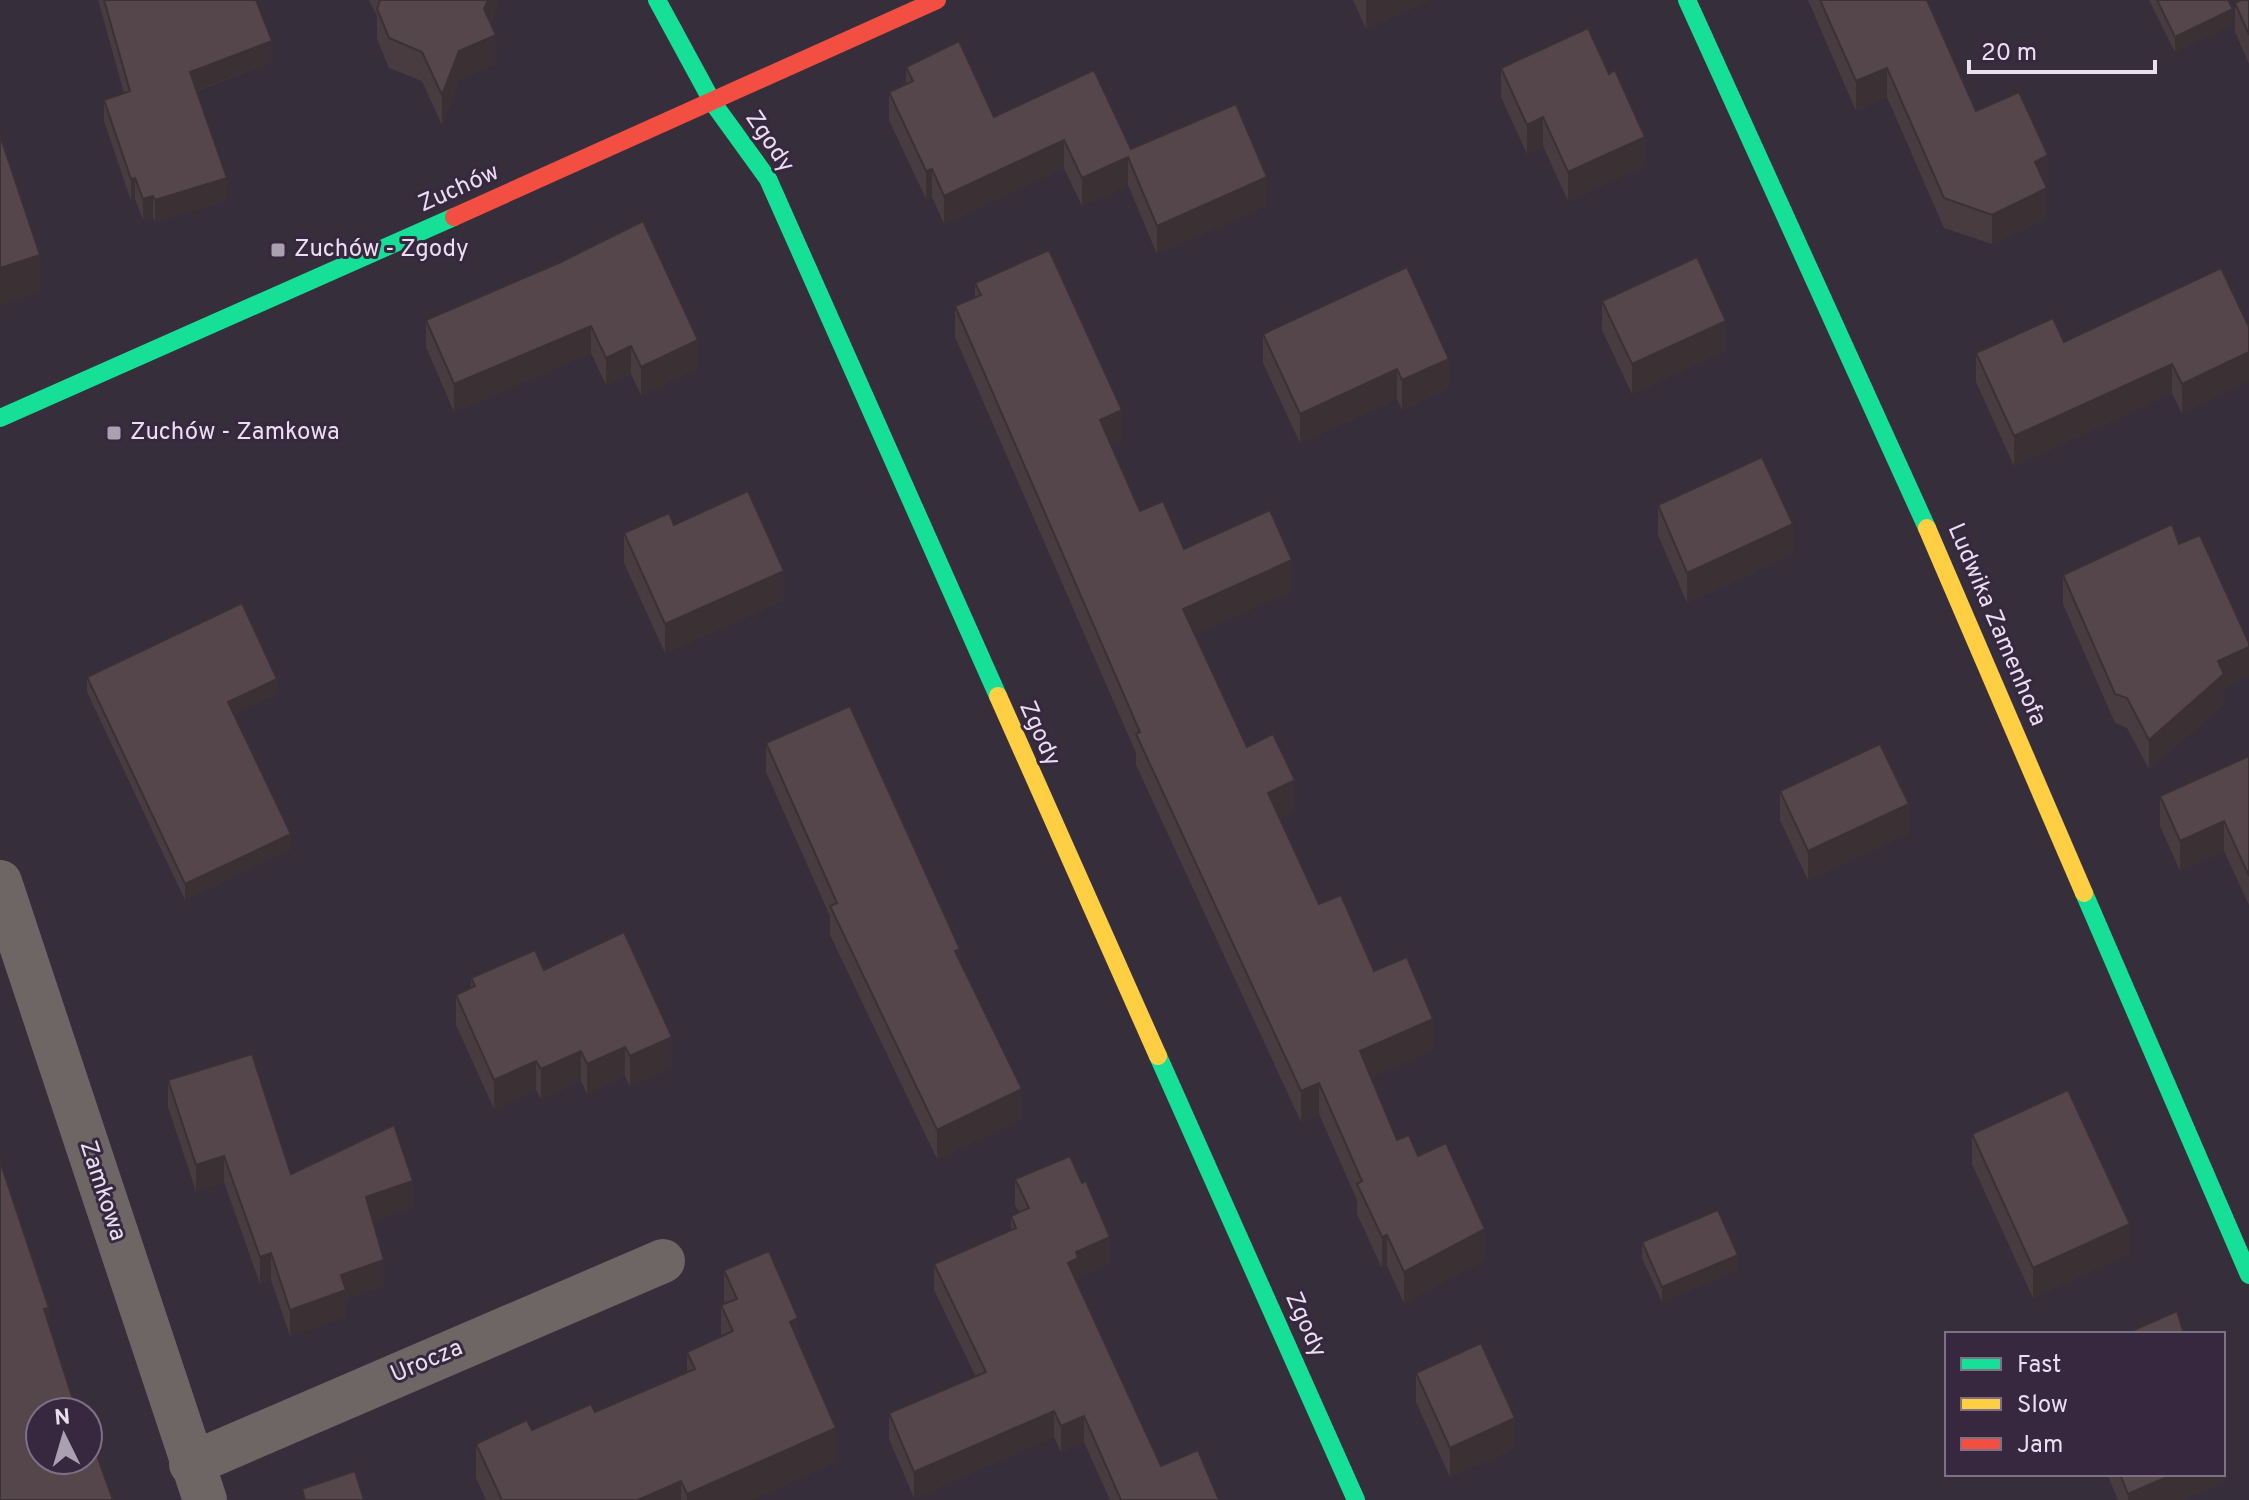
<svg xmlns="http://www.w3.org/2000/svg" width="2249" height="1500" viewBox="0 0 2249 1500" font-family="Overpass,sans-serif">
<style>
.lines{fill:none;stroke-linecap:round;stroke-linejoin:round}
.street{stroke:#6e6664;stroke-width:44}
.fast{stroke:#16e098;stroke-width:18}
.slow{stroke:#ffcf43;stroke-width:18}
.jam{stroke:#f24e42;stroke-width:18}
.wall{fill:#483c40}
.shaded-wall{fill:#3b3134}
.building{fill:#54464a;stroke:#3b3134;stroke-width:2}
.poi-dot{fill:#aaa1b0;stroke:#372840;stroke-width:3}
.labels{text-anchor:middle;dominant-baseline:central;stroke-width:6;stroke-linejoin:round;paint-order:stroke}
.street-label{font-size:24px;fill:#e9dfef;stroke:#372840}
.poi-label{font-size:24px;fill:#e9dfef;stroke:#372840;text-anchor:start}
</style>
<rect width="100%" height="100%" fill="#362e3a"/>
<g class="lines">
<g class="street">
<path d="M0,882L205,1500"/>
<path d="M191,1464L663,1261"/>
</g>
<g class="fast">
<path d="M657,0L713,103L768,179L998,696"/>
<path d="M1687,0L1927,528"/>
<path d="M0,418L454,217"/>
<path d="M2084,893L2249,1275"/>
<path d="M1158,1056L1356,1500"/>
</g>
<g class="slow">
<path d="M1927,528L2084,893"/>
<path d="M998,696L1158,1056"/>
</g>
<path class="jam" d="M454,217L937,0"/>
</g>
<g class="wall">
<path d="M98,0H256L272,62L197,91L227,200L155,222L153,217L143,220L135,199L131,201L104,121V100L124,93Z"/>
<path d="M369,0H499L491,23L496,64L459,80L442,125L422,81L389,68L377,39V16Z"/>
<path d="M1353,0H1430L1366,29Z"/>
<path d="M1808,0H1927L1976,111L2048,185L2046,186L2047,218L1992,244L1944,228L1887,97L1856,111Z"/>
<path d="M2149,0H2228L2233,24L2175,52Z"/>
<path d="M2249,0V64L2235,32V3Z"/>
<path d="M906,67L994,117L1131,149L1267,205L1157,254L1128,185L1082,206L1064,168L944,224L932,197L926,199L889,120V92L906,84Z"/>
<path d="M1501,68L1645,166L1568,201L1543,146L1527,154L1501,97Z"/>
<path d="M561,262L698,368L641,395L631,374L606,385L591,353L454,412L426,347V320Z"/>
<path d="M1407,267L1449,388L1402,410L1397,399L1300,443L1263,363V334Z"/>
<path d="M975,283L1122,440L1111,445L1140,511L1184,549L1292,591L1195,634L1247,747L1295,811L1280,818L1319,904L1374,971L1433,1050L1371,1077L1397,1140L1418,1156L1485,1260L1404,1303L1387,1266L1382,1268L1357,1214V1200L1319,1114L1301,1122L1136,765V753L955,337V306L975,297Z"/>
<path d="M1602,301L1726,350L1632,394L1602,330Z"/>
<path d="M2249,327L2182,414L2172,393L2014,466L1976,382V353L2064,342Z"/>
<path d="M1658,505L1793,554L1687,603L1658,535Z"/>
<path d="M674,525L784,600L665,653L624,563V533Z"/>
<path d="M2179,544L2249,643V676L2224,688V704L2149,769L2127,728L2115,723L2063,604V575Z"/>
<path d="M87,677L277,694L234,714L291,849L185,900L87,692Z"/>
<path d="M766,743L960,962L1022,1119L937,1159L830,935V916L766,772Z"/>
<path d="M2249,756V905L2224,851L2180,871L2160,826V796Z"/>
<path d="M1780,791L1909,833L1808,880L1780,820Z"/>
<path d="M544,970L672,1067L630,1086L625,1076L587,1094L581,1081L541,1099L536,1090L494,1109L456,1025V995L471,988V978Z"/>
<path d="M168,1080L291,1174L413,1207L373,1221L384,1286L346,1299V1316L290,1336L271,1280L260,1284L224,1182L196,1191L168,1107Z"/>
<path d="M1972,1134L2130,1253L2033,1298L1972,1164Z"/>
<path d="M1015,1179L1110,1263L1078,1277V1284L1161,1466L1219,1500H1110L1084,1442L1061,1452L1054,1437L914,1498L889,1439V1413L976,1377L934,1290V1264L1011,1230V1216L1019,1212L1015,1205Z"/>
<path d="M1642,1242L1738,1270L1662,1302L1642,1258Z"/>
<path d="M724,1270L798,1340L836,1462L750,1500H486L476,1478V1444L532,1430L595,1412L687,1372V1352L721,1336V1305L724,1304Z"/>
<path d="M1416,1373L1515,1448L1450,1477L1416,1402Z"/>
<path d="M2107,1474H2223L2226,1481L2182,1500H2118Z"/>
</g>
<g class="shaded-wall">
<path d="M488,0H499V2L484,38V9Z"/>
<path d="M1366,0H1430L1366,29Z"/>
<path d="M2233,9V24L2175,52V37Z"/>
<path d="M496,35V64L459,80L442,125V95L459,51Z"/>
<path d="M272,41V62L190,93V72Z"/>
<path d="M1887,68V97L1856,111V81Z"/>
<path d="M1543,117V146L1527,154V125Z"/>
<path d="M1645,137V166L1568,201V172Z"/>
<path d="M1064,140V168L944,224V196Z"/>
<path d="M2048,155V185L2035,191V162Z"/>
<path d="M1128,157V185L1082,206V178Z"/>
<path d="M932,169V197L926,199V171Z"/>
<path d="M1267,177V205L1157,254V226Z"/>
<path d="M135,178V199L131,201V179Z"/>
<path d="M227,178V200L155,222V200Z"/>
<path d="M2047,188V218L1992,244V215Z"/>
<path d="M153,196V217L143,220V199Z"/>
<path d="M40,255V292L0,306V268Z"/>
<path d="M1726,321V350L1632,394V364Z"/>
<path d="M591,326V353L454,412V384Z"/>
<path d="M698,340V368L641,395V367Z"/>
<path d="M631,346V374L606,385V358Z"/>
<path d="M2249,352V381L2182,414V384Z"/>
<path d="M1449,359V388L1402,410V380Z"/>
<path d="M2172,364V393L2014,466V436Z"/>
<path d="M1397,369V399L1300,443V414Z"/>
<path d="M1122,410V440L1100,450V420Z"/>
<path d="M1793,524V554L1687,603V573Z"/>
<path d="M1292,560V591L1183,640V609Z"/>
<path d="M784,571V600L665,653V624Z"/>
<path d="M2249,647V676L2224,688V704L2149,769V740L2218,661Z"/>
<path d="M277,679V694L228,717V702Z"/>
<path d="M1295,780V811L1268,823V793Z"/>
<path d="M1909,804V833L1808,880V851Z"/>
<path d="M2224,821V851L2180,871V841Z"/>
<path d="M291,834V849L185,900V884Z"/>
<path d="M960,949V978L955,951Z"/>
<path d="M1433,1019V1050L1360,1082V1051Z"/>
<path d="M672,1037V1067L630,1086V1056Z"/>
<path d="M625,1047V1076L587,1094V1064Z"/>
<path d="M581,1051V1081L541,1099V1069Z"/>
<path d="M536,1061V1090L494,1109V1080Z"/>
<path d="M1319,1083V1114L1301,1122V1091Z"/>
<path d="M1022,1089V1119L937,1159V1130Z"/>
<path d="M224,1156V1182L196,1191V1165Z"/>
<path d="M413,1181V1207L366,1224V1197Z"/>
<path d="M2130,1224V1253L2033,1298V1268Z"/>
<path d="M1485,1229V1260L1404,1303V1272Z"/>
<path d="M1387,1235V1266L1382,1268V1237Z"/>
<path d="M1110,1237V1263L1078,1277V1284L1068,1263L1076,1252Z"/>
<path d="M271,1253V1280L260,1284V1257Z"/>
<path d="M1738,1255V1270L1662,1302V1287Z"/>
<path d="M384,1260V1286L346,1299V1316L290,1336V1310L341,1275Z"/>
<path d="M49,1308V1335L44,1309Z"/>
<path d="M798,1318V1352L790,1322Z"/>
<path d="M1054,1411V1437L914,1498V1472Z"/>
<path d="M1084,1416V1442L1061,1452V1426Z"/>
<path d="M1515,1418V1448L1450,1477V1448Z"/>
<path d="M836,1428V1462L750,1500H687V1494Z"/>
<path d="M2226,1452V1481L2182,1500H2128V1494L2174,1474H2223V1453Z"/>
<path d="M681,1481V1500H638Z"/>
</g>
<g class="building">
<path d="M104,0H256L272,41L190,72L227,178L155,200L153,196L143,199L135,178L131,179L104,100L130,91Z"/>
<path d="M380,0H488L484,9L496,35L459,51L442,95L422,52L389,38L377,9Z"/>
<path d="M1820,0H1927L1976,111L2019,92L2048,155L2035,162L2047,188L1992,215L1944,198L1887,68L1856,81Z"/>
<path d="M2157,0H2228L2233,9L2175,37Z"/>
<path d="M2241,0H2249V35L2235,3Z"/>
<path d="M1588,28L1609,74L1615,70L1645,137L1568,172L1543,117L1527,125L1501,68Z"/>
<path d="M959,41L994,117L1094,70L1131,149L1236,104L1267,177L1157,226L1128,157L1082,178L1064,140L944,196L932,169L926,171L889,92L913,81L906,67Z"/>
<path d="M0,135L40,255L0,268Z"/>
<path d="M643,221L698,340L641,367L631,346L606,358L591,326L454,384L426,320L561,262Z"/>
<path d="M1049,250L1122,410L1100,420L1140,511L1163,501L1184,549L1270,510L1292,560L1183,609L1247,747L1273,734L1295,780L1268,793L1319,904L1341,895L1374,971L1407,957L1433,1019L1360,1051L1397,1140L1409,1135L1418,1156L1446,1143L1485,1229L1404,1272L1387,1235L1382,1237L1357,1184L1362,1181L1319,1083L1301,1091L1136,734L1140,732L955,306L981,295L975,283Z"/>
<path d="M1697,257L1726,321L1632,364L1602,301Z"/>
<path d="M1407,267L1449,359L1402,380L1397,369L1300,414L1263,334Z"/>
<path d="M2221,268L2249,327V352L2182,384L2172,364L2014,436L1976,353L2053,318L2064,342Z"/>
<path d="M1762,457L1793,524L1687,573L1658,505Z"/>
<path d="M748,491L784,571L665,624L624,533L669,513L674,525Z"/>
<path d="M2172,524L2179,544L2200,535L2249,643V647L2218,661L2224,674L2149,740L2127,698L2115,694L2063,575Z"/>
<path d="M242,603L277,679L228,702L291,834L185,884L87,677Z"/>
<path d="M850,706L960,949L955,951L1022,1089L937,1130L830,906L837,903L766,743Z"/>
<path d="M1880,744L1909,804L1808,851L1780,791Z"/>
<path d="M2249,756V876L2224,821L2180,841L2160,796Z"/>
<path d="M624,932L672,1037L630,1056L625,1047L587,1064L581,1051L541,1069L536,1061L494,1080L456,995L475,986L471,978L535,950L544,970Z"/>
<path d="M252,1054L291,1174L394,1125L413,1181L366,1197L384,1260L341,1275L346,1290L290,1310L271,1253L260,1257L224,1156L196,1165L168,1080Z"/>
<path d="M2068,1090L2130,1224L2033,1268L1972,1134Z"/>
<path d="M1070,1156L1082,1183L1086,1181L1110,1237L1076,1252L1078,1258L1068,1263L1161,1466L1198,1450L1219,1500H1121L1084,1416L1061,1426L1054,1411L914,1472L889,1413L986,1372L934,1264L1016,1228L1011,1216L1029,1208L1015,1179Z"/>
<path d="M0,1161L49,1308L44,1309L77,1412H40V1460H88V1430L113,1500H0Z"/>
<path d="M1718,1210L1738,1255L1662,1287L1642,1242Z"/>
<path d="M769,1251L798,1318L790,1322L836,1428L687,1494L681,1481L638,1500H502L476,1444L527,1420L532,1430L591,1404L595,1412L695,1369L687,1352L733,1331L721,1305L737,1299L724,1270Z"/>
<path d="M2177,1311L2184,1334H2125Z"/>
<path d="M1481,1343L1515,1418L1450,1448L1416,1373Z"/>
<path d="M355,1471L364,1500H305L302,1489Z"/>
<path d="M2120,1474H2174L2128,1494Z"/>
</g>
<g class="poi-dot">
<rect x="270" y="242" width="16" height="16" rx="4"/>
<rect x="106" y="425" width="16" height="16" rx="4"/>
</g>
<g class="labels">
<g class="street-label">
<text transform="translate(769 142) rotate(56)">Zgody</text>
<text transform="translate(459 189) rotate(-24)">Zuchów</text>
<text transform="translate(1996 625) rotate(67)">Ludwika Zamenhofa</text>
<text transform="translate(1039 734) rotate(66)">Zgody</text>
<text transform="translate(102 1191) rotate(72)">Zamkowa</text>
<text transform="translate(1305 1325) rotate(66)">Zgody</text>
<text transform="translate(427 1362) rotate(-23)">Urocza</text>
</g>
<g class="poi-label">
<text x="294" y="250">Zuchów - Zgody</text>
<text x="130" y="433">Zuchów - Zamkowa</text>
</g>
</g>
<rect x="1945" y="1332" width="280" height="144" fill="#372840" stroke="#7e7186" stroke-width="2"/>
<rect x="1961" y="1358" width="40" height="12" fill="#16e098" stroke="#7e7186" stroke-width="2"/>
<text x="2017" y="1372" font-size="24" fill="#e9dfef">Fast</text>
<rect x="1961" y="1398" width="40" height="12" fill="#ffcf43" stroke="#7e7186" stroke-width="2"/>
<text x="2017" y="1412" font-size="24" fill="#e9dfef">Slow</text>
<rect x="1961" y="1438" width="40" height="12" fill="#f24e42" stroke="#7e7186" stroke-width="2"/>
<text x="2017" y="1452" font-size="24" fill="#e9dfef">Jam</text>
<g transform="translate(64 1436) rotate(355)"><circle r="38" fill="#372840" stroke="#7e7186" stroke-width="2"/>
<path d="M0-6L14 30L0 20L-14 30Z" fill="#aaa1b0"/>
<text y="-12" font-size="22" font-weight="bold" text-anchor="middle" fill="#e9dfef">N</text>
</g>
<path d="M1969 60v12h186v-12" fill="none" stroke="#e9dfef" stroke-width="4"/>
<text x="1981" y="60" font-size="24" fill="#e9dfef" stroke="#372840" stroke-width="6" paint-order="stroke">20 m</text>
</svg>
